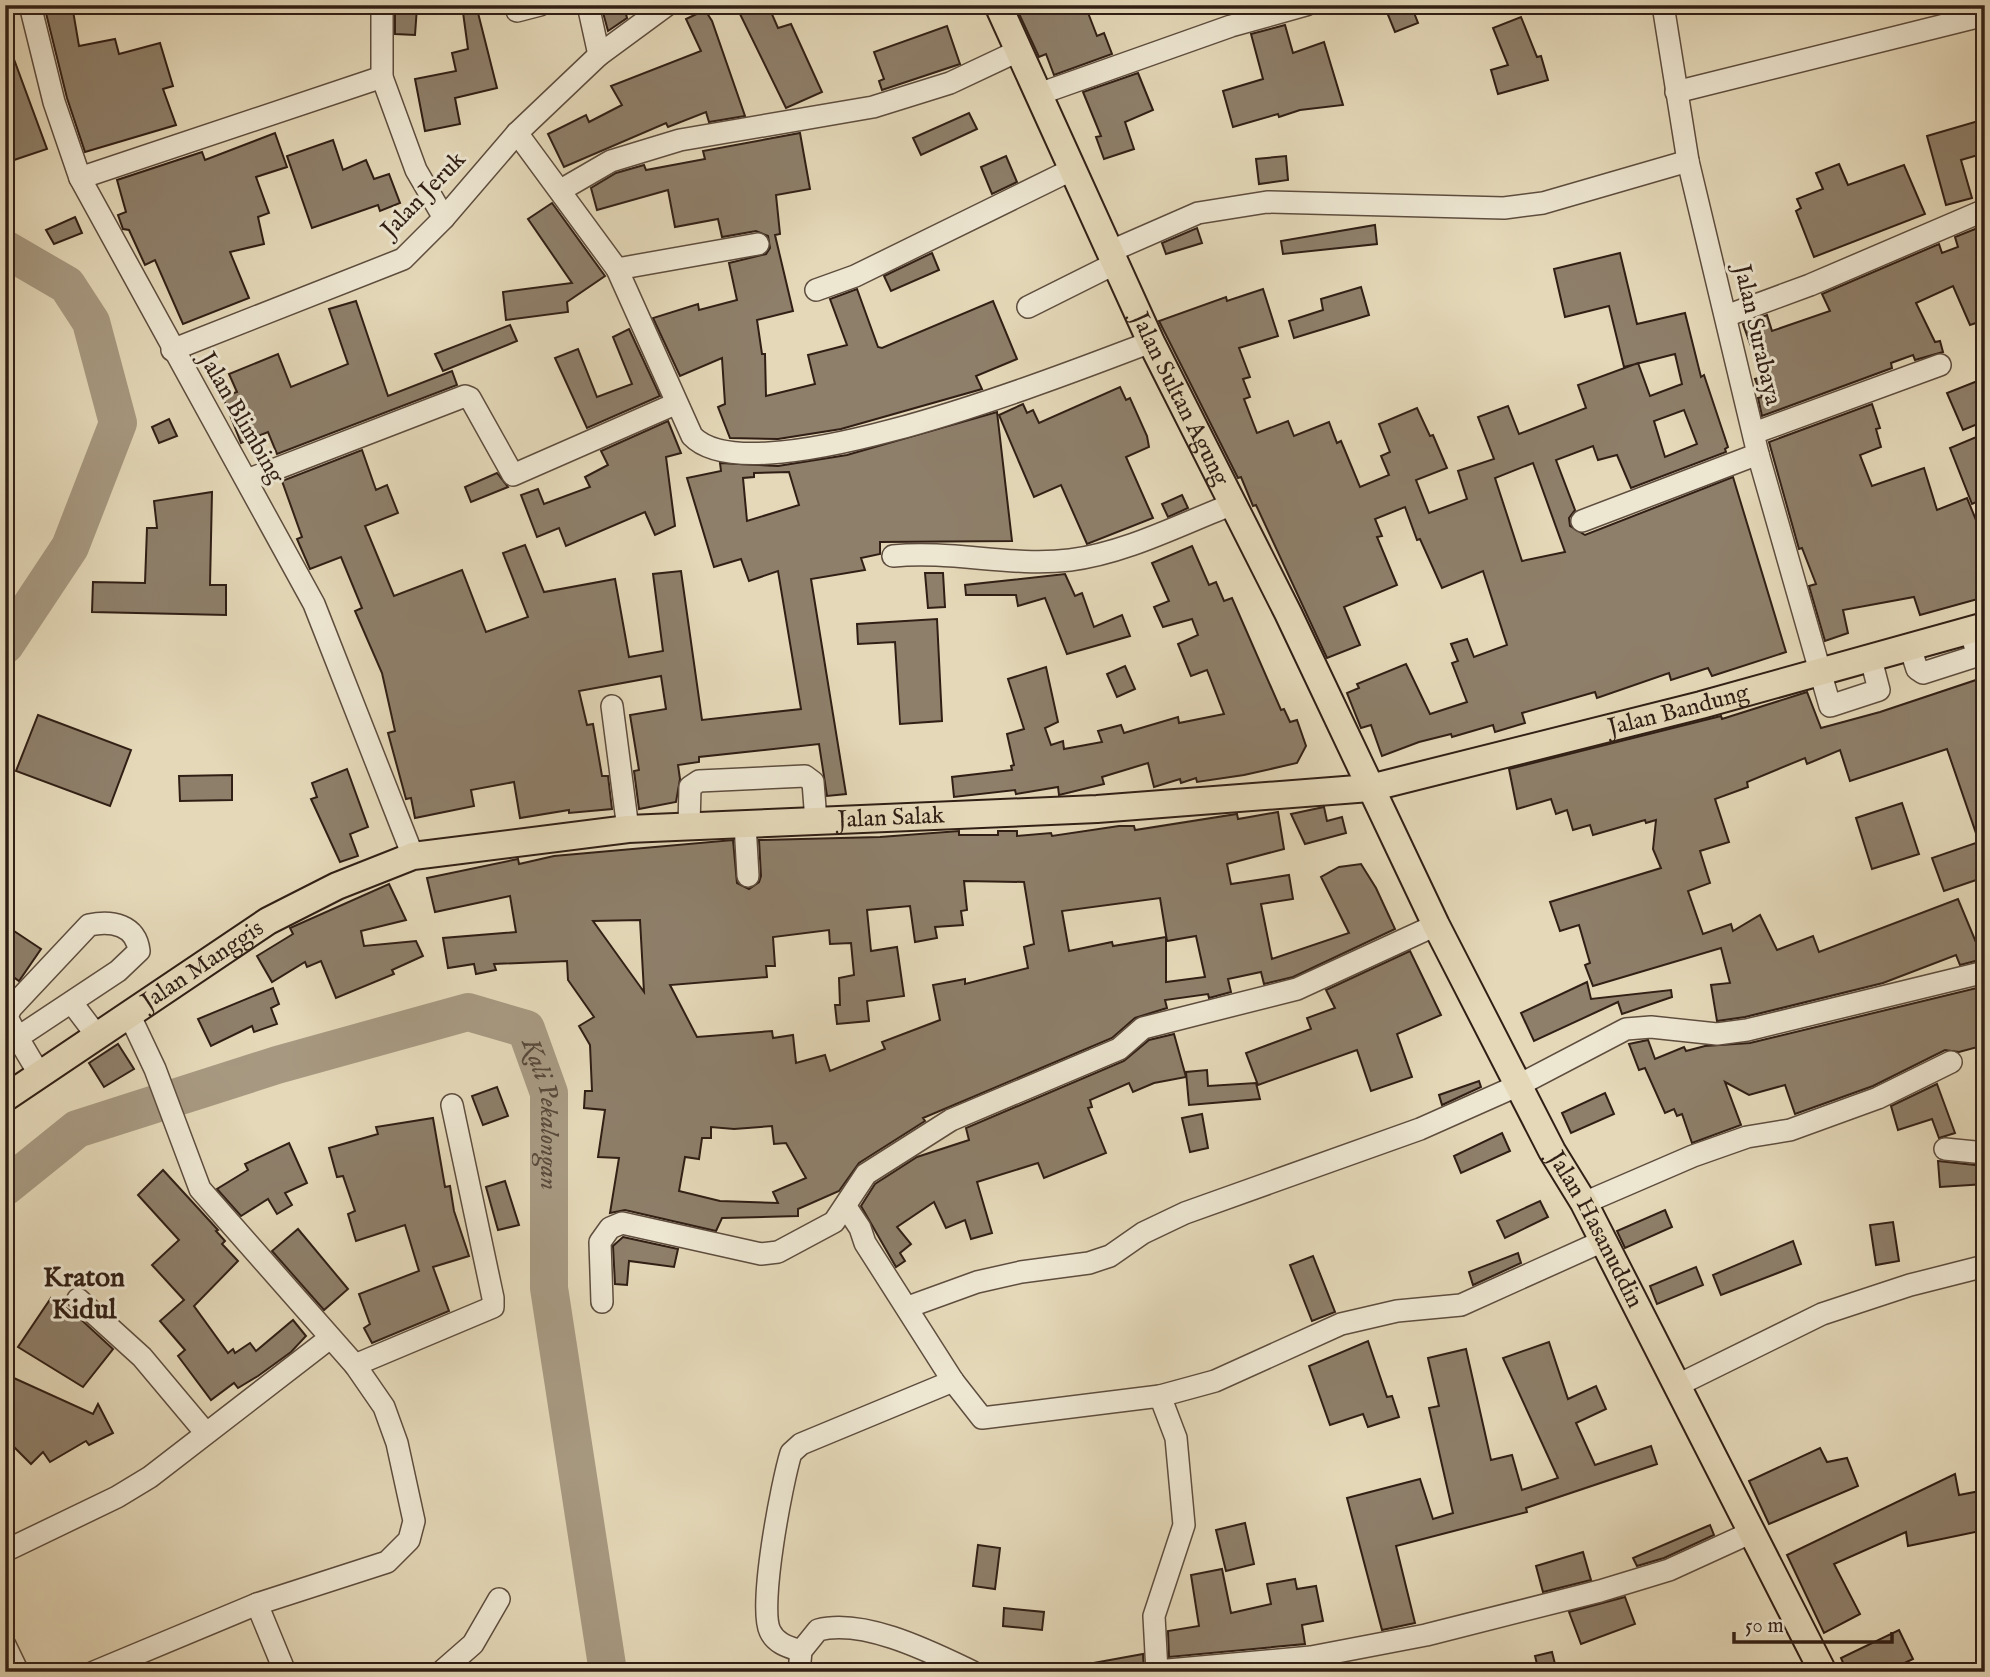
<svg xmlns="http://www.w3.org/2000/svg" width="1990" height="1677" viewBox="0 0 1990 1677" font-family="'IM FELL English',serif">
<style>
.lines{fill:none;stroke-linecap:round;stroke-linejoin:round}
.river{stroke:#a79981;stroke-width:38}
.building{fill:#8e7f6a;stroke:#311f15;stroke-width:2;fill-rule:evenodd}
.minor-casing{stroke:#5e4d3e;stroke-width:24}
.major-casing{stroke:#311f15;stroke-width:30}
.minor{stroke:#ede6d1;stroke-width:21}
.major{stroke:#e4d8b8;stroke-width:26}
.labels{text-anchor:middle;dominant-baseline:central;stroke-width:6;stroke-linejoin:round;paint-order:stroke}
.street-label{font-size:24px;fill:#311f15;stroke:#ede6d1}
.water-label{font-size:26px;font-style:italic;fill:#5a4a3b;stroke:#ede6d1}
.quarter-label{font-size:28px;font-weight:bold;fill:#311f15;stroke:#ede6d1}
</style>
<rect width="100%" height="100%" fill="#e4d8b8"/>
<filter id="stains"><feTurbulence type="fractalNoise" baseFrequency=".00286" numOctaves="4"/><feColorMatrix values="0 0 0 0 .2 0 0 0 0 .09 0 0 0 0 .02 0 0 0 .5 -.17"/></filter>
<radialGradient id="worn" r=".72"><stop offset=".6" stop-color="#630" stop-opacity="0"/><stop offset="1" stop-color="#630" stop-opacity=".3"/></radialGradient>
<g class="lines">
<g class="river">
<path d="M5,249L67,285L91,322L118,423L70,547L5,645"/>
<path id="s1" d="M5,1187L77,1129L277,1065L468,1012L526,1029L549,1093V1288L608,1672"/>
</g>
</g>
<g class="building">
<path d="M44,5H72L79,46L115,39L119,54L160,43L173,86L163,89L176,125L85,152L67,98Z"/>
<path d="M462,5H476L497,88L455,98L460,124L425,131L415,79L456,71L452,53L468,49Z"/>
<path d="M601,5H624L627,18L608,31Z"/>
<path d="M748,5H768L778,28L791,24L822,92L786,108L738,10Z"/>
<path d="M1015,5H1085L1097,36L1104,33L1112,54L1054,75L1046,54L1039,57Z"/>
<path d="M1384,5H1411L1418,23L1395,32Z"/>
<path d="M395,6L417,7L415,35L395,34Z"/>
<path d="M705,10L712,21L745,116L709,122L706,112L668,127L666,123L564,167L548,134L586,115L589,122L622,105L611,86L701,51L686,19Z"/>
<path d="M1521,17L1537,57L1541,56L1548,80L1498,94L1491,70L1508,65L1493,28Z"/>
<path d="M1285,25L1293,53L1324,42L1343,105L1300,110L1279,117L1278,114L1233,127L1223,91L1263,79L1251,34Z"/>
<path d="M947,26L960,64L882,90L879,81L884,79L874,52Z"/>
<path d="M8,43L47,149L5,163V44Z"/>
<path d="M1138,73L1153,110L1125,122L1134,149L1104,159L1096,137L1101,136L1083,92Z"/>
<path d="M969,113L977,129L921,155L913,138Z"/>
<path d="M1985,119V153L1961,160L1972,198L1946,205L1927,136Z"/>
<path d="M275,133L287,167L256,177L269,213L258,217L264,244L230,252L249,298L183,324L155,260L145,265L129,230L123,229L118,215L126,212L117,180L202,152L205,160Z"/>
<path d="M800,133L810,189L776,195L780,234L775,235L793,311L757,320L762,354H765L766,396L815,384L808,355L847,345L830,299L857,289L878,347L882,348L993,301L1017,359L976,376L982,389L841,429L778,439L730,438L718,407L725,404L722,358L680,376L653,318L698,304L699,310L737,300L729,263L766,254L770,248L768,236L756,231L722,237L718,219L675,227L668,190L597,210L591,188L616,173L644,165L646,170L705,159L703,151Z"/>
<path d="M333,140L343,170L366,160L374,179L389,174L400,203L380,211L378,205L312,228L287,156Z"/>
<path d="M1006,156L1017,182L992,194L981,167Z"/>
<path d="M1286,156L1288,180L1259,184L1256,159Z"/>
<path d="M1839,164L1848,185L1904,165L1925,214L1814,257L1796,211L1801,208L1797,199L1823,189L1816,173Z"/>
<path d="M552,203L605,276L567,302L568,312L506,320L503,292L572,283L528,219Z"/>
<path d="M75,217L82,233L54,244L46,230Z"/>
<path d="M1375,225L1377,244L1283,254L1281,241Z"/>
<path d="M1985,225V320L1970,325L1953,286L1916,303L1935,342L1940,341L1943,352L1915,360L1913,355L1891,363L1892,368L1762,416L1758,398L1762,397L1755,379L1762,377L1743,324L1767,315L1772,331L1830,311L1822,294L1939,244L1942,253L1958,247L1955,237Z"/>
<path d="M1197,228L1202,243L1166,254L1162,243Z"/>
<path d="M932,253L939,270L891,291L884,276Z"/>
<path d="M1620,253L1637,324L1685,313L1701,377L1704,375L1728,447L1725,449L1726,452L1631,488L1617,455L1598,460L1593,446L1556,460L1575,510L1569,518L1570,526L1585,535L1733,477L1786,652L1712,676L1708,668L1671,680L1669,673L1597,698L1595,692L1522,713L1525,723L1495,732L1493,725L1452,737L1451,734L1419,742L1382,756L1371,725L1361,728L1347,693L1359,688L1357,684L1406,664L1430,714L1467,702L1452,663L1458,661L1451,644L1467,639L1474,657L1507,645L1483,571L1442,588L1420,539L1417,540L1405,507L1375,519L1382,536L1377,537L1397,585L1344,607L1360,645L1327,658L1256,505L1253,506L1241,477L1238,478L1159,321L1226,297L1227,301L1263,289L1278,336L1239,348L1250,377L1243,379L1250,397L1244,399L1257,433L1288,421L1294,436L1329,422L1337,443L1341,441L1360,487L1389,475L1381,456L1390,452L1379,424L1417,408L1430,436L1433,435L1447,468L1416,480L1429,513L1467,499L1458,471L1494,459L1478,417L1508,406L1519,434L1586,408L1578,385L1638,363L1650,396L1682,384L1675,354L1624,367L1609,306L1565,317L1554,269ZM1684,410L1697,444L1665,457L1654,421ZM1533,463L1565,552L1522,561L1495,478Z"/>
<path d="M1361,287L1369,315L1294,338L1289,321L1323,310L1321,299Z"/>
<path d="M356,301L388,396L452,371L457,385L277,454L268,432L241,443L223,397L237,392L229,374L278,354L291,387L348,364L329,309Z"/>
<path d="M510,325L517,341L443,371L435,354Z"/>
<path d="M629,329L660,396L587,428L555,358L578,349L597,397L632,384L613,337Z"/>
<path d="M1985,378V421L1963,430L1947,393Z"/>
<path d="M1120,387L1126,400L1130,398L1147,436L1149,447L1126,457L1153,518L1087,544L1061,485L1034,497L999,415L1023,404L1027,413L1033,410L1039,423Z"/>
<path d="M1872,404L1880,428L1876,429L1881,447L1860,455L1872,486L1924,468L1937,510L1967,498L1985,542V597L1920,615L1914,597L1843,610L1848,633L1825,641L1809,586L1816,584L1802,548L1799,549L1769,442Z"/>
<path d="M997,412L1012,541L880,542V554L861,558L865,570L811,579L846,794L827,796L819,744L699,757V762L678,765L680,779L676,802L639,809L634,771L639,770L630,715L666,709L661,676L579,691L587,725L593,724L602,776H608L612,809L569,813V810L520,818L514,782L471,790L474,806L415,818L411,798L406,799L388,733L395,731L382,673L355,611L362,608L341,557L310,569L297,539L302,537L282,481L362,450L376,490L387,485L398,513L365,526L394,596L462,570L486,632L528,617L503,553L525,545L544,592L615,579L629,657L663,651L653,574L681,571L702,720L801,709L778,571L749,581L741,559L714,567L687,478L721,471L720,463L778,466L847,455ZM789,472L799,505L747,521L743,478L754,477V473Z"/>
<path d="M169,419L177,436L159,443L152,427Z"/>
<path d="M668,421L681,453L666,457L675,526L655,535L645,512L566,546L559,528L537,537L521,495L538,489L544,504L590,487L585,477L608,465L601,451Z"/>
<path d="M1981,435L1985,445V498L1972,504L1950,448Z"/>
<path d="M497,473L508,487L471,502L465,487Z"/>
<path d="M212,492L210,585H226V615L92,612L93,582L145,583L147,528H157L154,501Z"/>
<path d="M1182,495L1188,508L1168,517L1162,504Z"/>
<path d="M1192,546L1209,585L1216,582L1224,601L1232,598L1281,710L1284,709L1290,722L1297,720L1306,746L1297,763L1244,775L1197,782L1196,778L1181,783L1180,779L1154,787L1148,763L1102,777L1104,784L1059,795L1058,787L1016,794L1015,790L954,797L952,777L1012,770L1011,766L1014,765L1007,734L1024,729L1008,679L1046,667L1058,722L1045,728L1051,745L1063,741L1064,749L1102,742L1098,731L1121,725L1124,733L1178,717L1179,723L1224,714L1207,670L1191,676L1178,644L1198,635L1192,619L1163,627L1154,607L1169,601L1152,563Z"/>
<path d="M925,573H943L945,607L928,608Z"/>
<path d="M1065,574L1075,596L1082,593L1094,627L1122,615L1130,636L1067,654L1045,598L1018,606L1016,595H966L965,585Z"/>
<path d="M937,619L942,721L900,724L895,642L858,644L857,624Z"/>
<path d="M1125,666L1135,689L1117,697L1107,674Z"/>
<path d="M1985,677V877L1944,891L1932,858L1979,842L1947,749L1850,781L1840,750L1807,764L1805,758L1747,782L1748,787L1715,799L1729,842L1700,851L1710,883L1688,891L1703,934L1731,924L1733,931L1760,915L1777,950L1813,936L1819,952L1958,899L1983,959L1960,965L1956,955L1883,983L1745,1017L1717,1021L1711,985L1730,983L1721,948L1593,986L1585,965L1590,963L1579,925L1560,931L1550,902L1661,868L1653,849L1656,820L1646,823L1645,820L1593,835L1590,825L1573,830L1567,810L1556,814L1551,799L1517,809L1509,769L1721,716L1722,719L1807,692L1821,728L1880,712Z"/>
<path d="M38,715L131,750L110,806L16,771Z"/>
<path d="M347,769L368,827L350,834L358,856L340,862L311,799L317,797L312,783Z"/>
<path d="M232,775V800L180,801L179,776Z"/>
<path d="M1902,803L1919,854L1872,869L1856,818Z"/>
<path d="M1324,807L1327,821L1342,817L1346,833L1305,844L1291,814Z"/>
<path d="M1278,812L1284,849L1227,864L1231,884L1289,875L1293,899L1261,904L1272,959L1349,933L1321,877L1339,867L1361,864L1376,888L1395,929L1293,977L1264,984L1261,972L1228,979L1231,992L1209,998L1208,994L1165,1000L1167,1008L1135,1018L1112,1038L923,1118L925,1121L859,1163L839,1191L798,1209V1216L722,1218L716,1231L625,1210L610,1213L619,1158L598,1157L605,1110L584,1108L585,1091H592L590,1045L579,1026L594,1017L568,980L567,961L494,964L496,970L476,974L474,964L448,968L443,938L516,932L510,896L435,912L427,878L518,859L519,864L554,856L733,840L737,883L749,889L759,882L761,876L759,840L880,837L959,831V835H998V831H1017V836L1051,833L1052,836L1119,826H1134L1135,830L1237,814L1238,819ZM964,881L1024,882L1034,944L1024,947L1028,968L965,984V979L933,985L940,1020L882,1042L885,1049L830,1071L825,1055L796,1063L793,1035L773,1038L772,1031L697,1037L670,985L767,977L766,966H775L773,937L829,930L830,944L851,943L854,975L839,978L840,1005H835L837,1024L869,1021L867,1001L904,996L897,947L871,951L867,910L910,906L915,942L937,938L935,927L963,925L961,911L967,910ZM1160,898L1167,941L1196,936L1205,977L1166,982V937L1113,946L1112,942L1069,951L1062,911ZM640,920L644,992L593,921ZM772,1126L774,1144L786,1143L806,1178L773,1192L778,1203L720,1201L679,1191L685,1157L699,1159L702,1138H711V1127L734,1129Z"/>
<path d="M389,884L406,920L361,931L364,946L416,941L423,956L392,970L394,974L336,998L321,961L307,967L305,962L272,982L257,956L293,934L290,928Z"/>
<path d="M5,925L41,949L19,981L5,971Z"/>
<path d="M1410,951L1441,1015L1397,1034L1412,1077L1371,1091L1357,1050L1258,1085L1246,1053L1311,1029L1307,1018L1335,1008L1326,990Z"/>
<path d="M1587,982L1591,999L1671,990L1672,997L1622,1014L1618,1002L1534,1041L1521,1013Z"/>
<path d="M1985,986V1045L1959,1052L1945,1050L1873,1086L1795,1114L1785,1085L1749,1095L1725,1082L1741,1125L1692,1143L1682,1114L1677,1116L1674,1109L1665,1113L1645,1068L1639,1070L1629,1044L1648,1040L1655,1059L1684,1047L1686,1051L1705,1046L1750,1043Z"/>
<path d="M273,988L279,1004L271,1008L277,1024L254,1032L252,1026L211,1046L198,1019Z"/>
<path d="M1174,1034L1186,1077L1154,1083L1133,1092L1129,1083L1090,1100L1092,1107L1088,1108L1106,1153L1044,1178L1038,1163L977,1182L992,1233L971,1239L965,1220L946,1228L934,1202L897,1227L911,1244L900,1253L905,1261L896,1267L861,1206L875,1184L917,1157L969,1140L966,1128L1124,1061L1149,1040Z"/>
<path d="M118,1044L134,1069L104,1087L89,1063Z"/>
<path d="M1207,1070L1208,1086L1256,1083L1260,1099L1189,1105L1186,1072Z"/>
<path d="M1479,1081L1481,1087L1442,1105L1439,1095Z"/>
<path d="M1937,1084L1955,1133L1939,1138L1932,1119L1898,1130L1891,1106Z"/>
<path d="M497,1087L508,1116L483,1125L472,1096Z"/>
<path d="M1605,1093L1614,1114L1571,1133L1562,1113Z"/>
<path d="M1202,1114L1208,1148L1190,1152L1182,1118Z"/>
<path d="M433,1118L445,1187L450,1186L454,1211L469,1256L433,1267L449,1311L372,1343L364,1328L370,1324L359,1294L419,1271L405,1225L356,1241L348,1214L355,1211L343,1176L337,1177L329,1148L378,1134L376,1127Z"/>
<path d="M1502,1133L1510,1151L1461,1173L1454,1156Z"/>
<path d="M289,1143L307,1183L285,1193L292,1205L277,1214L268,1199L241,1216L217,1189L248,1170L245,1164Z"/>
<path d="M1938,1161L1984,1166L1985,1184L1940,1187Z"/>
<path d="M163,1170L218,1230L216,1231L225,1241L222,1244L238,1261L194,1306L228,1353L233,1349L235,1353L250,1343L256,1351L293,1320L306,1336L291,1352L258,1376L238,1388L234,1383L211,1400L178,1356L185,1350L160,1321L184,1300L152,1265L179,1240L138,1195Z"/>
<path d="M505,1181L519,1225L498,1230L486,1187Z"/>
<path d="M1540,1201L1548,1217L1505,1238L1497,1221Z"/>
<path d="M1665,1210L1672,1227L1625,1248L1617,1231Z"/>
<path d="M1893,1222L1899,1261L1876,1265L1870,1225Z"/>
<path d="M298,1229L348,1289L324,1310L272,1251Z"/>
<path d="M623,1237L678,1249L674,1267L629,1261L627,1285L615,1284L613,1246Z"/>
<path d="M1793,1241L1801,1264L1721,1295L1713,1275Z"/>
<path d="M1518,1253L1521,1263L1473,1285L1469,1272Z"/>
<path d="M1313,1256L1335,1312L1312,1321L1290,1265Z"/>
<path d="M1696,1267L1703,1285L1657,1304L1650,1286Z"/>
<path d="M51,1298L75,1314L113,1349L83,1387L18,1347Z"/>
<path d="M1368,1341L1387,1397L1392,1396L1399,1417L1368,1427L1363,1414L1330,1425L1309,1366Z"/>
<path d="M1549,1342L1568,1399L1596,1386L1606,1409L1576,1423L1595,1465L1651,1446L1657,1464L1526,1508L1527,1512L1396,1546L1415,1623L1382,1630L1347,1498L1420,1479L1433,1519L1453,1513L1429,1408L1439,1406L1428,1358L1466,1349L1491,1460L1512,1455L1522,1490L1558,1478L1503,1358Z"/>
<path d="M5,1374L93,1414L98,1404L113,1433L89,1445L86,1441L50,1462L43,1452L31,1464L5,1438Z"/>
<path d="M1820,1448L1827,1462L1847,1458L1858,1486L1769,1524L1749,1481Z"/>
<path d="M1955,1474L1959,1495L1980,1491L1985,1530L1908,1546L1906,1532L1834,1564L1860,1614L1824,1633L1787,1555Z"/>
<path d="M1245,1523L1254,1564L1226,1571L1216,1530Z"/>
<path d="M1710,1525L1714,1535L1664,1558L1637,1566L1633,1558Z"/>
<path d="M978,1545L1000,1548L995,1589L973,1586Z"/>
<path d="M1583,1552L1591,1580L1543,1592L1536,1566Z"/>
<path d="M1222,1569L1231,1613L1271,1604L1267,1584L1295,1579L1297,1589L1316,1586L1323,1621L1302,1625L1305,1644L1169,1657L1168,1631L1199,1626L1191,1575Z"/>
<path d="M1625,1597L1635,1624L1581,1644L1569,1612Z"/>
<path d="M1004,1608L1044,1612L1042,1630L1003,1626Z"/>
<path d="M1899,1630L1913,1659L1886,1672H1847L1841,1658Z"/>
<path d="M1552,1652L1557,1672H1539L1535,1656Z"/>
<path d="M1143,1654L1144,1672H1094L1093,1663Z"/>
</g>
<g class="lines">
<g class="minor-casing">
<g id="minor">
<path d="M30,5L54,102L80,178L314,604L413,856"/>
<path d="M382,5V77L416,170L444,218"/>
<path d="M588,5L599,55"/>
<path d="M1663,5L1688,161L1758,454L1830,706L1879,690L1871,659"/>
<path d="M517,11L540,5"/>
<path d="M1676,92L1985,15"/>
<path d="M1039,94L1231,26L1306,5"/>
<path d="M517,133L617,269L692,436C753,500 1073,371 1151,342"/>
<path d="M80,178L382,77"/>
<path d="M561,190L611,161L680,140L873,107L950,83L1018,51"/>
<path d="M1111,251L1198,213L1267,202L1504,208L1543,203L1688,161"/>
<path d="M617,269L758,244"/>
<path d="M816,290L855,276L1071,170"/>
<path d="M1028,307L1116,263"/>
<path d="M1726,316L1810,285L1985,210"/>
<path d="M172,350L403,259L444,218L517,133L599,55L667,5"/>
<path d="M1754,433L1940,365"/>
<path d="M247,480L465,396L470,398L513,475L675,404"/>
<path d="M1582,521L1758,454"/>
<path d="M893,556C952,550 1011,567 1070,560C1126,553 1181,524 1233,504"/>
<path d="M1910,647L1917,669L1923,673L1973,657L1976,649L1970,630"/>
<path d="M612,706L628,829"/>
<path d="M745,824L748,876"/>
<path d="M689,826L690,787L699,781L805,776L813,782L816,821"/>
<path d="M72,1003L97,1036"/>
<path d="M17,1038L118,971L139,951C136,925 112,920 89,925L11,1008L7,1017C17,1037 27,1054 39,1073"/>
<path d="M1945,1149L1985,1153"/>
<path d="M1584,1203L1693,1156L1747,1137L1790,1130L1878,1098L1951,1062"/>
<path d="M846,1207L860,1228L865,1243L953,1381L982,1418L1160,1396L1176,1438L1184,1525L1154,1616L1157,1672"/>
<path d="M78,1299L142,1357L205,1432"/>
<path d="M602,1302L600,1242L610,1228L622,1223L761,1254L778,1252L834,1222L866,1174L951,1120L1119,1049L1143,1028L1297,989L1436,925"/>
<path d="M908,1307L977,1282L1021,1272L1089,1263L1110,1256L1143,1233L1185,1213L1420,1129L1519,1085L1626,1029L1651,1027L1717,1034L1747,1030L1985,972"/>
<path d="M355,1365L493,1307V1298L452,1105"/>
<path d="M1678,1385L1822,1314L1910,1285L1985,1266"/>
<path d="M1160,1396L1215,1381L1341,1324L1397,1311L1461,1305L1603,1241"/>
<path d="M5,1551L117,1497L150,1477L330,1338"/>
<path d="M257,1604L285,1672"/>
<path d="M5,1645L18,1672"/>
<path d="M801,1651C789,1647 776,1644 770,1631C758,1607 782,1482 791,1453L801,1444L953,1381"/>
<path d="M1157,1671L1311,1657L1426,1635L1600,1591L1669,1570L1750,1533"/>
<path d="M94,1672L257,1604L387,1562L409,1540L414,1521L397,1443L384,1407L355,1365L200,1189L155,1069L129,1014"/>
<path d="M441,1672L473,1644L499,1599"/>
<path d="M799,1672L801,1651L818,1630C864,1618 931,1652 973,1672"/>
</g>
</g>
<g class="major-casing">
<g id="major">
<path id="s2" d="M998,5L1151,342L1288,613L1436,925L1552,1151L1584,1203L1823,1672"/>
<path id="s3" d="M5,1098L268,921L337,886L413,856L628,829L1097,809L1370,788L1701,705L1985,626"/>
</g>
</g>
<use href="#minor" class="minor"/>
<use href="#major" class="major"/>
</g>
<g class="labels">
<g class="street-label">
<text transform="translate(424 195) rotate(-46)">Jalan Jeruk</text>
<text transform="translate(1757 335) rotate(77)">Jalan Surabaya</text>
<text stroke="none"><textPath href="#s2" startOffset="434">Jalan Sultan Agung</textPath></text>
<text transform="translate(241 418) rotate(60)">Jalan Blimbing</text>
<text stroke="none"><textPath href="#s3" startOffset="1754">Jalan Bandung</textPath></text>
<text stroke="none"><textPath href="#s3" startOffset="956">Jalan Salak</textPath></text>
<text stroke="none"><textPath href="#s3" startOffset="238">Jalan Manggis</textPath></text>
<text stroke="none"><textPath href="#s2" startOffset="1363">Jalan Hasanuddin</textPath></text>
</g>
<g class="water-label">
<text stroke="none"><textPath href="#s1" startOffset="649">Kali Pekalongan</textPath></text>
</g>
<g class="quarter-label">
<text x="84" y="1278">Kraton<tspan x="84" dy="32">Kidul</tspan></text>
</g>
</g>
<rect width="1990" height="1677" fill="none" stroke="#e4d8b8" stroke-width="28"/>
<rect x="7" y="7" width="1976" height="1663" fill="none" stroke="#311f15" stroke-width="3.5"/>
<rect x="14" y="14" width="1962" height="1649" fill="none" stroke="#311f15" stroke-width="2"/>
<path d="M1734 1632v10h158v-10" fill="none" stroke="#311f15" stroke-width="3.5"/>
<text x="1745" y="1632" font-size="21" fill="#311f15" stroke="#ede6d1" stroke-width="5" paint-order="stroke">50 m</text>
<rect width="100%" height="100%" filter="url(#stains)"/>
<rect width="100%" height="100%" fill="url(#worn)"/>
</svg>
